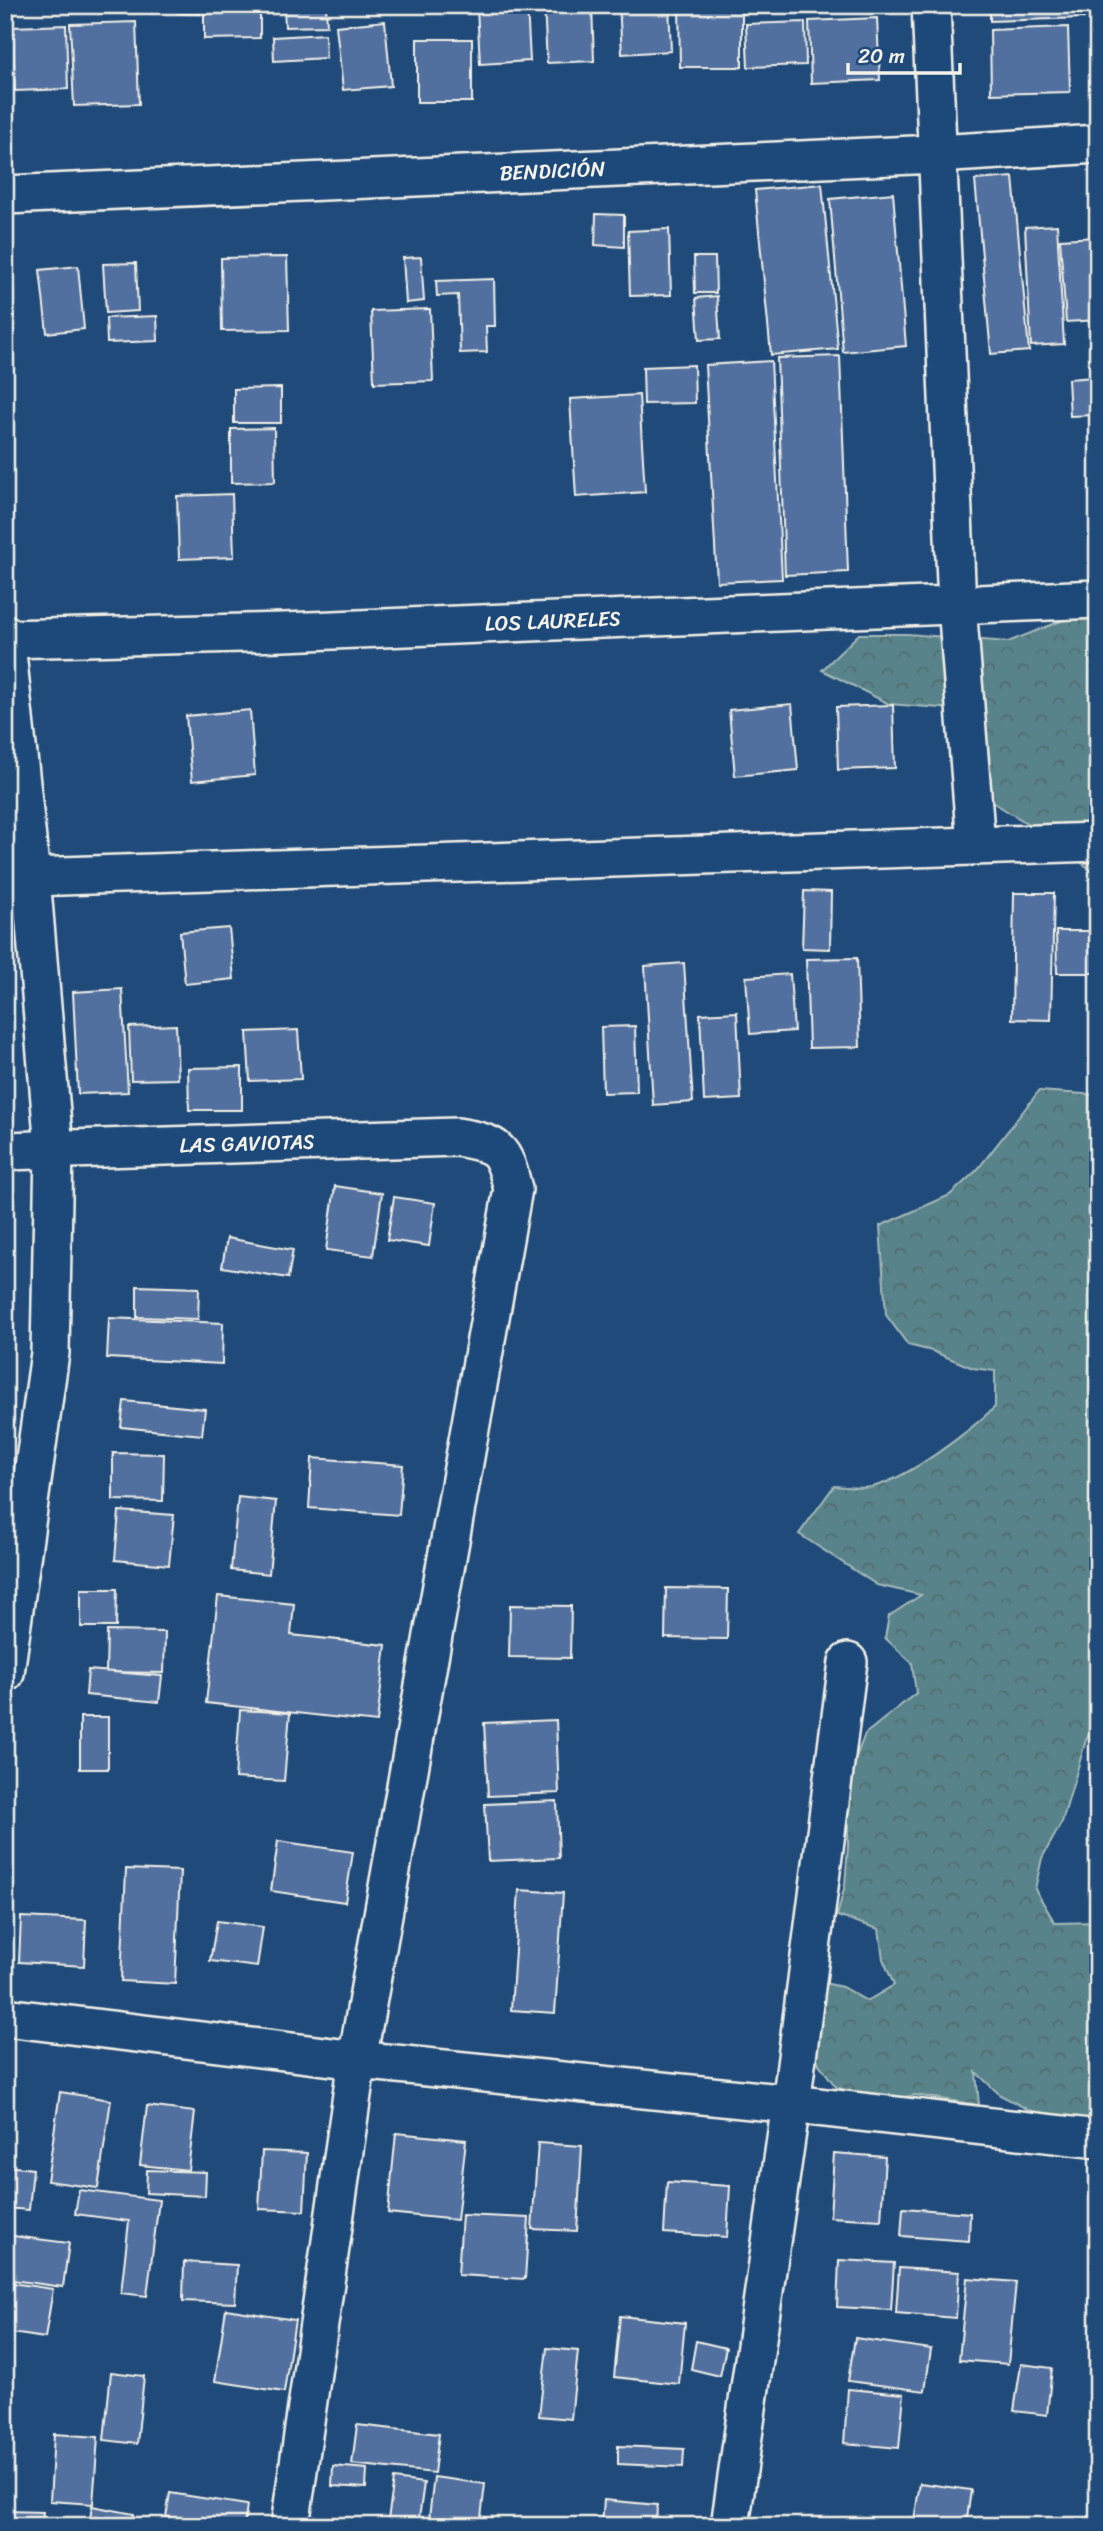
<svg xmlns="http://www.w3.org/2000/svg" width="1103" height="2531" viewBox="0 0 1103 2531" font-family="Sriracha,sans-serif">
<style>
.forest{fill:url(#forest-crowns);stroke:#a6bab9;stroke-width:2}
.building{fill:#5170a0;stroke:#f4f1e8;stroke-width:2}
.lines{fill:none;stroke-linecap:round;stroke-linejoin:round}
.street-casing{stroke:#f4f1e8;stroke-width:42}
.street{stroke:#1f4a7a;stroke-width:37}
.labels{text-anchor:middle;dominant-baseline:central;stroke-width:7;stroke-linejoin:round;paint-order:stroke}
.street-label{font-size:21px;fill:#f4f1e8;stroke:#1f4a7a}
</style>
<defs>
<pattern id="forest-crowns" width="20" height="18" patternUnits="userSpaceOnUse" patternTransform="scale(1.75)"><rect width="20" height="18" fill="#58838a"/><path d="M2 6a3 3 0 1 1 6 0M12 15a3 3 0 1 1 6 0" fill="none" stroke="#526b6f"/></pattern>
</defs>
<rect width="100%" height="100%" fill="#1f4a7a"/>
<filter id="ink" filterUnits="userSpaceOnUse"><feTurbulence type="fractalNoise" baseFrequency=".0143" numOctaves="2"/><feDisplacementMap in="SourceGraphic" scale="14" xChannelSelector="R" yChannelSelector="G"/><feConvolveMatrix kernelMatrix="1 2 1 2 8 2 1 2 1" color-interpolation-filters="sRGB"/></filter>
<g filter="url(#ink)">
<g class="forest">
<path d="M1098,612V875L1030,825L963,784L954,709L889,704L822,670L859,634H907L1008,642L1066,619Z"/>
<path d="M1039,1091L1098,1095V1721L1086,1740L1062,1822L1042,1858L1035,1889L1055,1923L1098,1922V2130L1056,2124L1000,2095L976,2072L979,2105L915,2095L881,2102L836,2087L819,2064L803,2018L815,1981L842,1987L867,2001L894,1985L883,1959L879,1929L837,1916L845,1885L848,1846V1778L865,1734L916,1693L912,1663L885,1638L889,1616L921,1595L877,1585L799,1534L834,1486C846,1487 861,1489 872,1487C909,1478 967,1433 995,1407V1371L973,1368L932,1351L908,1345L886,1315L880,1226L950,1195L977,1170Z"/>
</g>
<g class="building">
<path d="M178,5H200V14L178,13Z"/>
<path d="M204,5H260V38L204,39Z"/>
<path d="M544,5H592L594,61L547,63Z"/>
<path d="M619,5H669L671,51L622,54Z"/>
<path d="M679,5H742V67H680Z"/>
<path d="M990,5H1083L1084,18L990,21Z"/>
<path d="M326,6L327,26L285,27L284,7Z"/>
<path d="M527,6L530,61L480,64L477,8Z"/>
<path d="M877,18L880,80L811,83L809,21Z"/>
<path d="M385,21L391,86L343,90L336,26Z"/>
<path d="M136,22L139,104L74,106L70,24Z"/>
<path d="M805,22L806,65L748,67L746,24Z"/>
<path d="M66,25L68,89L15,91L13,27Z"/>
<path d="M1068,27L1070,92L991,94L990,30Z"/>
<path d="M325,34L326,58L274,61L273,37Z"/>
<rect x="417" y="39" width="55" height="63"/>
<path d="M1013,177L1029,351L991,354L975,180Z"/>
<path d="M822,184L838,349L771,355L755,190Z"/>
<path d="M893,193L906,346L843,352L830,199Z"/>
<path d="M596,214L624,215V247L595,245Z"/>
<path d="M1057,225L1064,344L1031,346L1025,227Z"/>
<path d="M669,229L671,295L630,296L628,231Z"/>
<path d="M1098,237V320L1066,322L1060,239Z"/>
<path d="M287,257L289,330L222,331L221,258Z"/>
<path d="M421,257L424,301L406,303L403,258Z"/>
<path d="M694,257H715L716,293H695Z"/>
<path d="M136,263L138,311L106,313L103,264Z"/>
<path d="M78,266L84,329L47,333L40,270Z"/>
<path d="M494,279L495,326H486L487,352L460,353L458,295L437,296L436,281Z"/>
<path d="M717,296L720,339L699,340L696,298Z"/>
<path d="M430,309L433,381L374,383L371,311Z"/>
<path d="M157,316L158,341L107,343L106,318Z"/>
<path d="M840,356L848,572L785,575L777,358Z"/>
<path d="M771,361L782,579L717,582L705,365Z"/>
<path d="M694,365L695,403L644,404L643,367Z"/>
<path d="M1094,377L1096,415L1070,416L1068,379Z"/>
<path d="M281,388V423H234V389Z"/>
<path d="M639,395L645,492L576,497L570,399Z"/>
<path d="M274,428L275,482L231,483V429Z"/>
<path d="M232,494L234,557L179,559L177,496Z"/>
<path d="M792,704L798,770L735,776L729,710Z"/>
<path d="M893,705L895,768L838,770L836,707Z"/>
<path d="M250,710L255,775L192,781L186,716Z"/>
<path d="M804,891L831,892L830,949L802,948Z"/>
<path d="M1014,893H1054L1051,1020L1012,1019Z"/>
<path d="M229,928L234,979L185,984L180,932Z"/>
<path d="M1056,931H1098V973H1057Z"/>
<path d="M857,958L860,1047L809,1048L806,959Z"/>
<path d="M684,963L693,1102L653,1105L645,966Z"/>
<path d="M790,974L794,1031L750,1034L746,977Z"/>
<path d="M122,989L128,1092L78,1094L73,992Z"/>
<path d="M737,1012L741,1099L704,1101L700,1014Z"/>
<path d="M176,1025L178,1079L131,1080L129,1027Z"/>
<path d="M635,1026L637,1092L603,1093L601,1027Z"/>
<path d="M298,1030L301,1079L250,1081L247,1032Z"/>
<path d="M242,1067V1110H189L188,1068Z"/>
<path d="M335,1186L382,1193L373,1256L326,1250Z"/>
<path d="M394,1197L435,1203L429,1246L387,1240Z"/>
<path d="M5,1209H9L7,1263H5Z"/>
<path d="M227,1238L293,1250L288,1278L222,1267Z"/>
<path d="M137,1286L199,1288L198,1319L137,1317Z"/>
<path d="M109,1318L223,1323L222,1364L107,1358Z"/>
<path d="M124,1401L205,1409L202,1435L121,1427Z"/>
<path d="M113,1453L164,1454L163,1501L113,1500Z"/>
<path d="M312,1458L403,1465L399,1515L309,1508Z"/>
<path d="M238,1497L276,1501L269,1574L231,1570Z"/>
<path d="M119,1511L174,1515L169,1565L115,1560Z"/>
<path d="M666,1588L728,1589L727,1639L665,1638Z"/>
<path d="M81,1589H117L116,1627H81Z"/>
<path d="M218,1596L294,1604L291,1635L386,1645L377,1722L206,1703Z"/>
<path d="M510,1605L571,1606L570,1658L509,1657Z"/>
<path d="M107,1631L165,1632L164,1673L106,1672Z"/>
<path d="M88,1670L162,1676L159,1702L86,1695Z"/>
<path d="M240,1710L290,1713L284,1781L235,1778Z"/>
<rect x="80" y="1717" width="28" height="52"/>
<path d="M556,1720L559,1793L488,1796L484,1723Z"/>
<path d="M557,1801L559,1858L488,1861L485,1804Z"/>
<path d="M278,1841L353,1852L345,1902L271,1891Z"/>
<path d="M126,1869L180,1871L175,1984L121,1981Z"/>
<path d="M519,1890L563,1893L555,2013L511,2010Z"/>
<path d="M21,1917L86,1920L84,1966L19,1962Z"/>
<path d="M217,1921L263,1927L257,1967L210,1961Z"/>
<path d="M60,2092L111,2100L98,2188L47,2181Z"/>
<path d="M147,2106L195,2112L188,2170L140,2165Z"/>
<path d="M396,2133L466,2140L457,2220L388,2213Z"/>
<path d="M538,2143L582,2146L577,2231L532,2229Z"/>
<path d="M262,2151L307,2153L304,2211L259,2209Z"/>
<path d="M834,2153L885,2157L881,2220L830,2217Z"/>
<path d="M5,2166L33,2169L29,2210L5,2208Z"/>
<path d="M147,2170L206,2172L205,2196L146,2193Z"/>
<path d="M667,2182L730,2186L727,2237L664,2233Z"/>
<path d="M79,2190L159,2200L147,2296L121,2293L129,2221L75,2214Z"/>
<path d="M903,2208L970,2213L969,2241L901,2236Z"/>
<path d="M462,2215L529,2218L525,2279L458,2275Z"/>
<path d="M5,2235L69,2243L63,2287L5,2279Z"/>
<path d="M839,2260L894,2263L891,2310L837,2307Z"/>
<path d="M184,2262L237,2265L235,2303L183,2301Z"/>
<path d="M899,2268L959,2272L956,2318L896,2313Z"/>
<path d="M967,2278L1016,2282L1008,2364L959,2360Z"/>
<path d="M5,2282L53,2289L45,2338L5,2332Z"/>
<path d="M226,2309L295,2320L284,2392L215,2381Z"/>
<path d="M620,2316L685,2323L679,2384L614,2377Z"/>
<path d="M855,2338L931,2349L925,2391L848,2381Z"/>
<path d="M696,2341L726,2348L720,2376L691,2369Z"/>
<path d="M547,2348L578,2351L571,2419L539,2416Z"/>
<path d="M1021,2364L1052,2368L1047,2415L1014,2411Z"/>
<path d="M111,2372L144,2376L137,2444L104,2440Z"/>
<path d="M848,2389L904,2394L899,2448L844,2443Z"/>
<path d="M357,2425L439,2434L434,2473L352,2464Z"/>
<path d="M54,2434L98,2437L93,2504L50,2501Z"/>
<path d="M618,2446L684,2449L683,2467L618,2464Z"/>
<path d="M333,2466L367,2469L366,2488L332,2486Z"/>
<path d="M434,2477L485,2484L480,2526H428Z"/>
<path d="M394,2479L424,2483L418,2526H387Z"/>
<path d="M920,2483L971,2490L966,2526H913Z"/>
<path d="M170,2493L247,2505L244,2526H218L166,2517Z"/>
<path d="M604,2500L657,2505L656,2526L602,2524Z"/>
<path d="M92,2506L134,2514L132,2526H89Z"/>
<path d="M5,2511L43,2512L42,2526H5Z"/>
</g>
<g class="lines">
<g class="street-casing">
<g id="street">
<path d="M931,5L957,605L976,845"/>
<path id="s1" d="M5,195L937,154L1098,144"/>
<path d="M5,634L31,877L54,1148L50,1353L5,1673"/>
<path id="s2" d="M5,639L284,632L1098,599"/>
<path d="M31,877L1098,842"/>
<path id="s3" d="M5,1151L457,1137C499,1144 503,1148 513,1189L357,2060L290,2526"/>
<path d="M5,2017L357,2060L791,2104L1098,2139"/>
<path d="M730,2526L791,2104L848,1662"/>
</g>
</g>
<use href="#street" class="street"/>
</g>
</g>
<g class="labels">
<g class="street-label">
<text stroke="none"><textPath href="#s1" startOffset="548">BENDICIÓN</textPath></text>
<text stroke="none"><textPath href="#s2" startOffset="548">LOS LAURELES</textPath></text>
<text stroke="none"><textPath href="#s3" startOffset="242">LAS GAVIOTAS</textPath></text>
</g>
</g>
<rect width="1103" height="2531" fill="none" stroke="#1f4a7a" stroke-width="28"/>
<rect x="14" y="14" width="1075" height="2503" fill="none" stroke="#f4f1e8" stroke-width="2.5" filter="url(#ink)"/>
<path d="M848 63v10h112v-10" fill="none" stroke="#f4f1e8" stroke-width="3.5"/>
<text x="858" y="63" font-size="21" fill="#f4f1e8" stroke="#1f4a7a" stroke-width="5" paint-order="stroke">20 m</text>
</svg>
